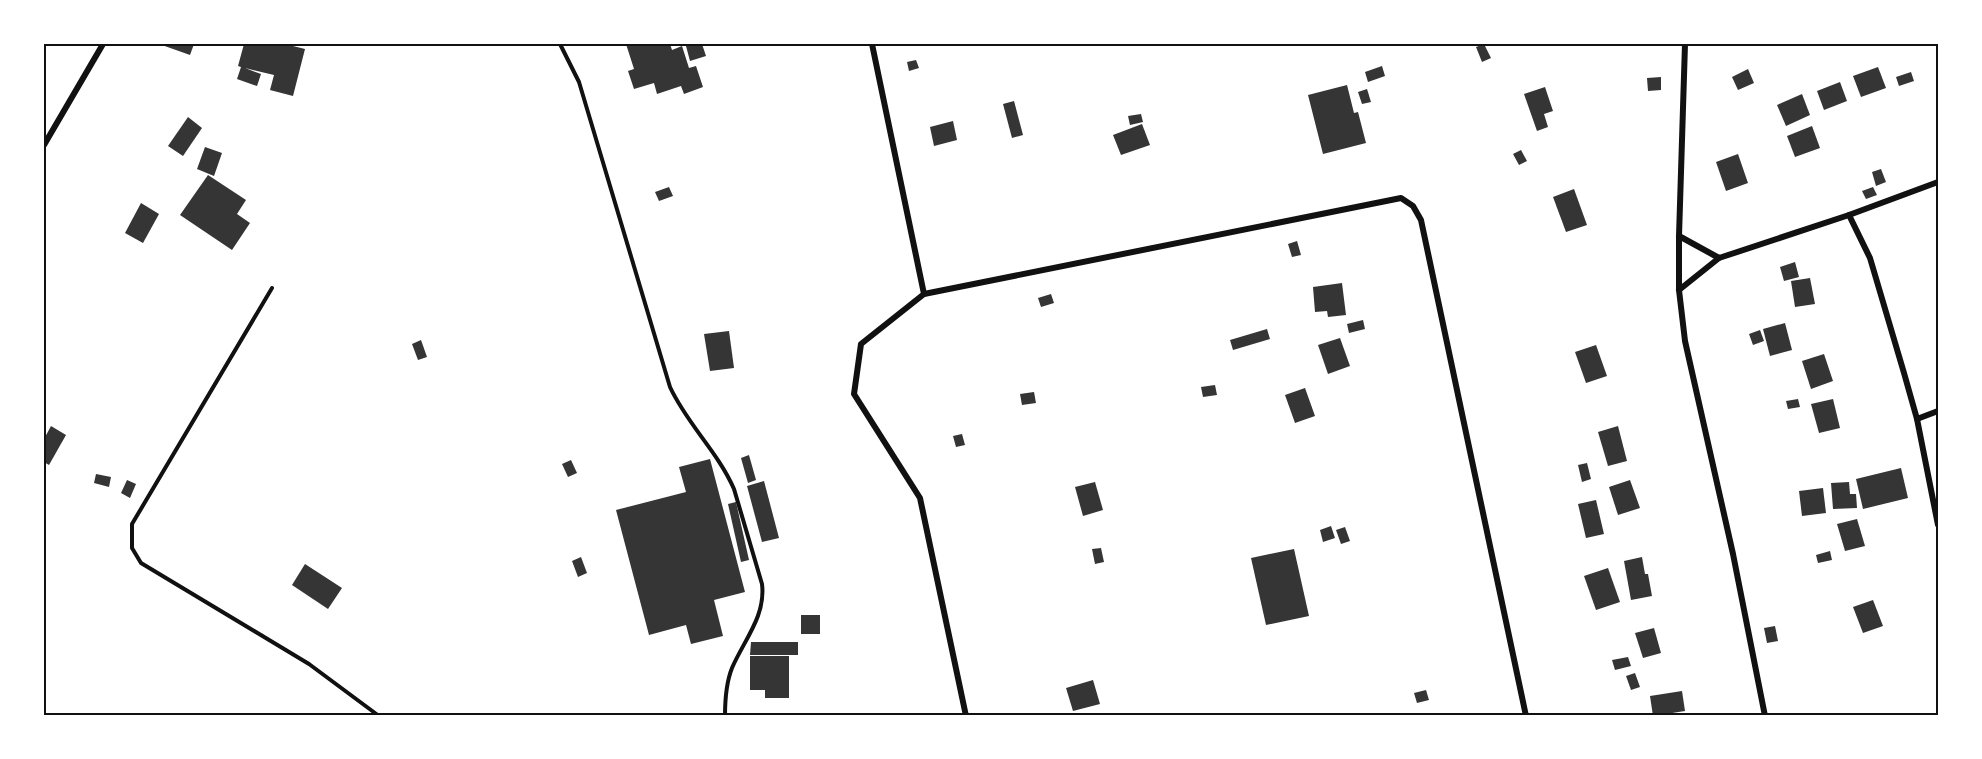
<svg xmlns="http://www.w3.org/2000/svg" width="1982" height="759" viewBox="0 0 1982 759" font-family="'Alegreya Sans',sans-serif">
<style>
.building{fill:#353535}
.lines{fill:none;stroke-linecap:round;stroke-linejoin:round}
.service{stroke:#111;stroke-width:4}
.minor{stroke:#111;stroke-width:6}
.neatline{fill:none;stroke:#111;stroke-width:2}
</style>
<rect width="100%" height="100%" fill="#fff"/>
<g class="building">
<path d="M159,44H194L190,55Z"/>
<path d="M244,44H285L305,49L293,96L270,90L274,75L245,68L261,74L257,86L237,79L241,67L238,66Z"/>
<path d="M626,44H656L657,46L670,44L672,50L682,46L689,68L696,66L703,87L684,94L681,86L657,94L654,83L634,89L628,71L634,69Z"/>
<path d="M694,44H702L706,56L690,61L686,46Z"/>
<path d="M1484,44L1491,58L1482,62L1476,47Z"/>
<path d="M916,60L919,68L909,71L907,62Z"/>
<path d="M1382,66L1385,76L1368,82L1365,72Z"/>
<path d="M1878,67L1886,88L1861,97L1853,76Z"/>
<path d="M1748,69L1754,83L1738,90L1732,77Z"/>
<path d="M1911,72L1914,81L1899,86L1896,77Z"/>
<path d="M1661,77V90L1648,91L1647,78Z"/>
<path d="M1840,82L1847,101L1824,110L1817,91Z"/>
<path d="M1347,85L1354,113L1358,112L1366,143L1323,154L1308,95Z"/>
<path d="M1545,87L1553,111L1544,114L1548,127L1537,131L1524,94Z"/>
<path d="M1367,89L1371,102L1362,104L1358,92Z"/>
<path d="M1802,94L1810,115L1786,126L1777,105Z"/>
<path d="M1014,101L1023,135L1012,138L1003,104Z"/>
<path d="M1141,114L1143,122L1130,125L1128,116Z"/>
<path d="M188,117L202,128L183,156L168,146Z"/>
<path d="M953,121L957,140L934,146L930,127Z"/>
<path d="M1142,124L1150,145L1121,155L1113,135Z"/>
<path d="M1812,126L1820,148L1795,157L1787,136Z"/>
<path d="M205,147L222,153L214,176L197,169Z"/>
<path d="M1521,150L1527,161L1519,165L1513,154Z"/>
<path d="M1738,154L1748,183L1726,191L1716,162Z"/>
<path d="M1881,169L1886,182L1876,186L1872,172Z"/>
<path d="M208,175L246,200L237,214L250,223L232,250L180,215Z"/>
<path d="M669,187L673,196L659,201L655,192Z"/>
<path d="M1873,187L1877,195L1866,199L1862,191Z"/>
<path d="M1574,189L1587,225L1566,232L1553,197Z"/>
<path d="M141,203L159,214L143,243L125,233Z"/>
<path d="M1297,241L1301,255L1292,257L1288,244Z"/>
<path d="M1795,262L1799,277L1784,281L1780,267Z"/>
<path d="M1810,278L1815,304L1795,307L1791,281Z"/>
<path d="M1342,283L1346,315L1328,317L1327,311L1315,312L1313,287Z"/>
<path d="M1051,294L1054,303L1041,307L1038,298Z"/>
<path d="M1363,320L1365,329L1349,333L1347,324Z"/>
<path d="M1785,323L1792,350L1770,356L1763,329Z"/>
<path d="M1267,329L1270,339L1233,350L1230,340Z"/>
<path d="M1760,330L1764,341L1753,345L1749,334Z"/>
<path d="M729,331L734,368L710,371L704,334Z"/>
<path d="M1340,338L1350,366L1328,374L1318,345Z"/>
<path d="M421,340L427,357L418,360L412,344Z"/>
<path d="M1596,345L1607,376L1586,383L1575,352Z"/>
<path d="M1824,354L1833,381L1811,389L1802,361Z"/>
<path d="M1215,385L1217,395L1203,397L1201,387Z"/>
<path d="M1305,388L1315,416L1295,423L1285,395Z"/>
<path d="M1034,392L1036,403L1022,405L1020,394Z"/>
<path d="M1798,399L1800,407L1788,409L1786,401Z"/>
<path d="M1833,399L1840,428L1819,433L1811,404Z"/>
<path d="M51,426L66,435L49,465L44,462V439Z"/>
<path d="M1618,426L1627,461L1608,466L1598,432Z"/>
<path d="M962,434L965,445L956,447L953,436Z"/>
<path d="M749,455L756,480L748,483L741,458Z"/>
<path d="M710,459L745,592L714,600L723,636L691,644L686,625L649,635L616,510L686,492L679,467Z"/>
<path d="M571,460L577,473L568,477L562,464Z"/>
<path d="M1587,463L1591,479L1582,482L1578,465Z"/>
<path d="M1901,468L1908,498L1863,509L1856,479Z"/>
<path d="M96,474L111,477L109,487L94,483Z"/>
<path d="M127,480L136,484L130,498L121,493Z"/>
<path d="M1630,480L1640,508L1618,515L1609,487Z"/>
<path d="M764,481L779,538L762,542L747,486Z"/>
<path d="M1095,482L1103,510L1083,516L1075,487Z"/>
<path d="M1849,482L1850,494H1856L1857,508L1833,509L1831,483Z"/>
<path d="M1823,488L1826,513L1802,516L1799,491Z"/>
<path d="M1596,500L1604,534L1586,538L1578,504Z"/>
<path d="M736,502L749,560L741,562L728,504Z"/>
<path d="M1857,519L1865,546L1845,551L1837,524Z"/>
<path d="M1331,526L1335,538L1323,542L1320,530Z"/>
<path d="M1345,527L1350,541L1341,544L1336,530Z"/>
<path d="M1101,548L1104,562L1095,564L1092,549Z"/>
<path d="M1294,549L1309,616L1266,625L1251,558Z"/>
<path d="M1830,551L1832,560L1818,563L1816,555Z"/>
<path d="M581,557L587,573L578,577L572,561Z"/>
<path d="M1642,557L1645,574H1648L1652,596L1631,600L1624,561Z"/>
<path d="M305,564L342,588L328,609L292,585Z"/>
<path d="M1608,568L1620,602L1596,610L1584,576Z"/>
<path d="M1873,600L1883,626L1863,633L1853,607Z"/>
<rect x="801" y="615" width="19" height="19"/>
<path d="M1775,626L1778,641L1767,643L1764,628Z"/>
<path d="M1654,628L1661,653L1643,658L1635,633Z"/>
<path d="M751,642H798V655H750Z"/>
<path d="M750,656H789V698H765V690H750Z"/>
<path d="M1628,657L1631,666L1615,670L1612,660Z"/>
<path d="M1635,673L1640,687L1631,690L1626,676Z"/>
<path d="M1093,680L1100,704L1073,711L1066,688Z"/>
<path d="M1426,690L1429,700L1417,703L1414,693Z"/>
<path d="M1682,691L1685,711L1653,716L1650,696Z"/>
</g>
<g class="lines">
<g class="service">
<path d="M560,44L579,82L670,387C687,424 718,452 734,489L762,584C766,616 744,640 732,668C726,683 725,700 725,716"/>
<path d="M272,288L132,524V548L141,563L309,664L379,716"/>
</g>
<g class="minor">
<path d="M872,44L924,294L861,344L854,394L920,498L966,716"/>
<path d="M1685,44L1679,236V290L1685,341L1733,554L1765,716"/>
<path d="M44,145L103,44"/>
<path d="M1849,215L1870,258L1904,373L1917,419L1938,525"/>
<path d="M1679,236L1719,258L1849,215L1938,182"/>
<path d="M1679,290L1719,258"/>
<path d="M924,294L1401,198L1413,206L1421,220L1526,716"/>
<path d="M1917,419L1938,411"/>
</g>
</g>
<rect width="1982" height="759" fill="none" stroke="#ffffff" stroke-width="90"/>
<rect x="45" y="45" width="1892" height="669" class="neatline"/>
</svg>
